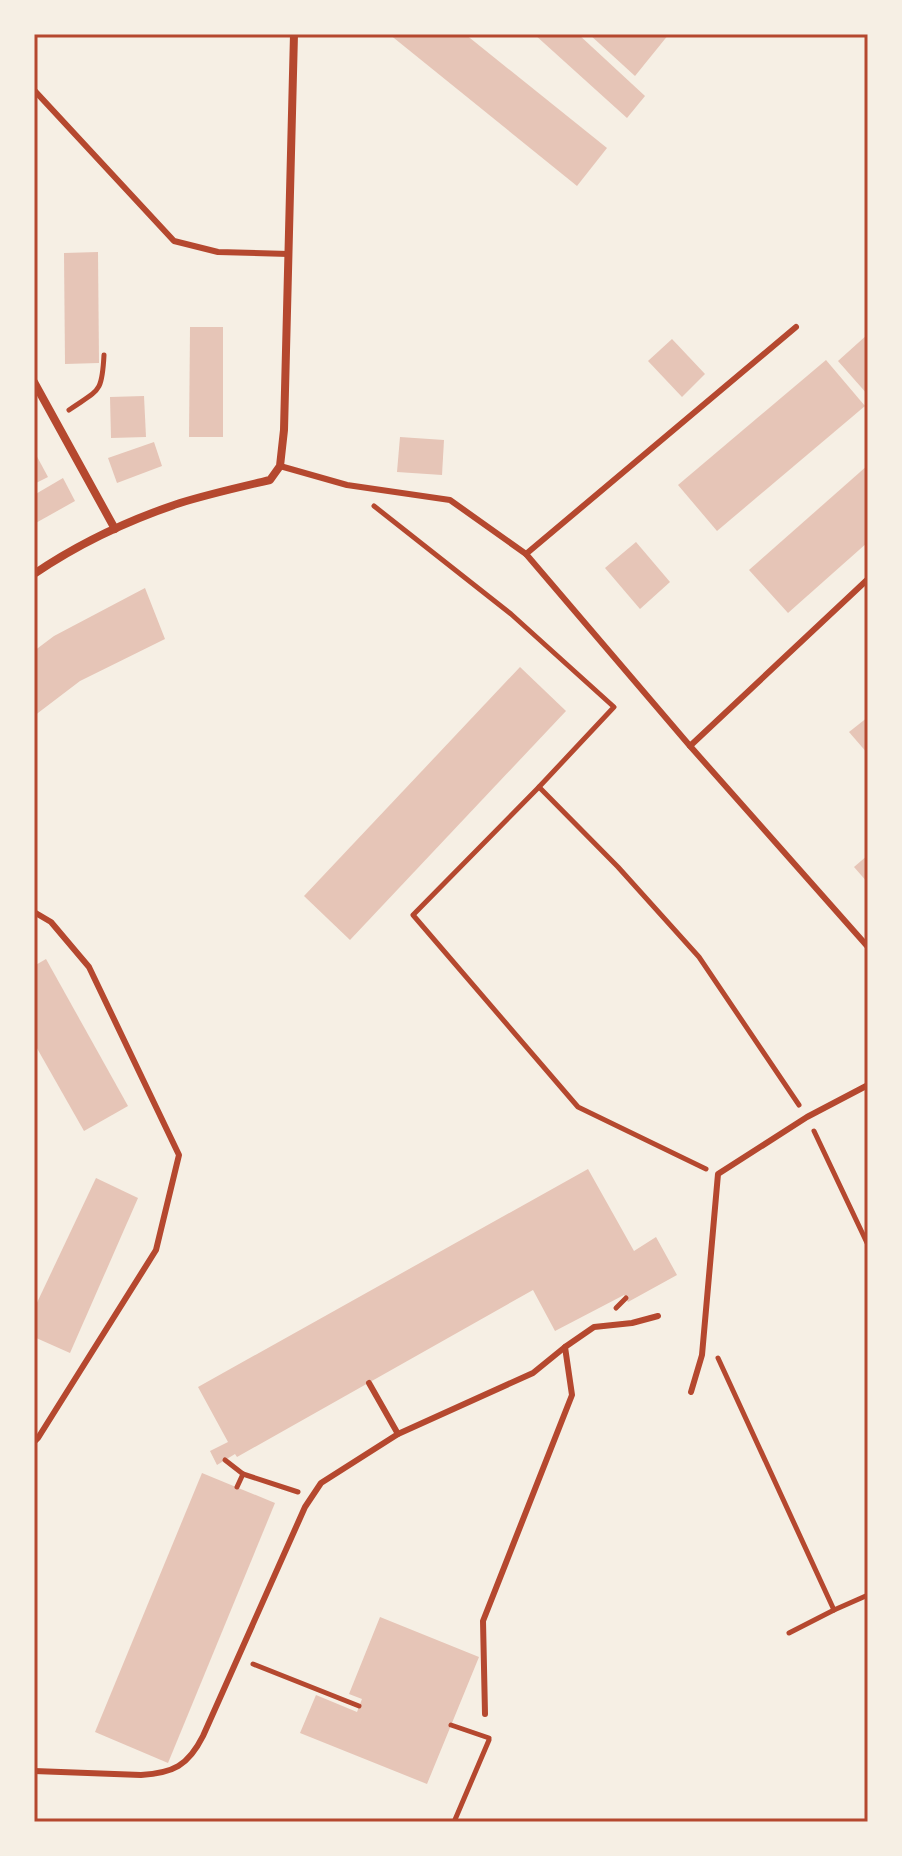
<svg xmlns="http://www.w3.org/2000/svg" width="902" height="1856" viewBox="0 0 902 1856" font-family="'Open Sans',sans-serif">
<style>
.building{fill:#e6c5b7}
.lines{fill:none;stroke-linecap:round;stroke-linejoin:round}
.path{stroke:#b5482f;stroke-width:5}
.service{stroke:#b5482f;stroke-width:6}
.minor{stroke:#b5482f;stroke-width:8}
.neatline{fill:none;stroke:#b5482f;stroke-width:3}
</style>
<rect width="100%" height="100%" fill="#f6efe4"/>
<g class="building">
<path d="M389,34H465L607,148L577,186Z"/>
<path d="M534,34H578L645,96L627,118Z"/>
<path d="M589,34H669L635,76Z"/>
<path d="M98,252L99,363L65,364L64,253Z"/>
<path d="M190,327H223V437H189Z"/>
<path d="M868,334V395L838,361Z"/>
<path d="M672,339L705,374L682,397L648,361Z"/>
<path d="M826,360L865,406L717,531L678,485Z"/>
<path d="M144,396L146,437L111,438L110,397Z"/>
<path d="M400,437L444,440L442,475L397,472Z"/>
<path d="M154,442L162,466L117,483L108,458Z"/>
<path d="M34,451L48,477L34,484Z"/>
<path d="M868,465V542L788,613L749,570Z"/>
<path d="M63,478L75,501L34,524V495Z"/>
<path d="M636,542L670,582L640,609L605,568Z"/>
<path d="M145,588L165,639L80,681L34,716V651L54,636Z"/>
<path d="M520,667L566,711L350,940L304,896Z"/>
<path d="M868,717V754L849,732Z"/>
<path d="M868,855V883L854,867Z"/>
<path d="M46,959L128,1106L84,1131L34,1043V966Z"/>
<path d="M588,1169L634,1251L656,1237L677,1275L628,1302L624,1295L555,1331L533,1290L237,1457L235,1454L217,1465L210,1451L228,1442L198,1387Z"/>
<path d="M96,1178L138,1198L70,1353L34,1337V1309Z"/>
<path d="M202,1473L275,1503L168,1763L95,1732Z"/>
<path d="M380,1617L479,1657L427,1784L300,1733L316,1695L357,1712L362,1699L349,1694Z"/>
</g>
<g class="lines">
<g class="path">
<path d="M69,410C99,389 102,394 104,355"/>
<path d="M374,506L511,614L614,707L539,787L413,915L578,1107L706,1169"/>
<path d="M539,787L618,867L699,957L799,1105"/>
<path d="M814,1131L868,1245"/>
<path d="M616,1308L626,1298"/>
<path d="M718,1358L834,1610"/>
<path d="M225,1460L243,1474"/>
<path d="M237,1487L243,1474L298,1492"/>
<path d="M789,1633L834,1610L868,1595"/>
<path d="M253,1664L359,1706"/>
<path d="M451,1725L489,1738"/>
<path d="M454,1822L489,1740"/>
</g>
<g class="service">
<path d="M34,90L174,241L218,252L289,254"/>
<path d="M280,466L347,485L450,500L526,554L690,746L868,947"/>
<path d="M526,554L796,327"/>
<path d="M690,746L868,579"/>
<path d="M34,912L51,922L89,967L179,1155L156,1250L38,1438L34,1442"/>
<path d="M369,1383L398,1434"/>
<path d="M691,1392L702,1355L718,1174L807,1117L868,1085"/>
<path d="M485,1714L483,1621L572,1395L565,1347L594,1327L632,1323L658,1316"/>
<path d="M34,1771L141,1775C173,1773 188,1766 203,1736L305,1507L321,1483L398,1434L533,1373L565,1347"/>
</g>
<g class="minor">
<path d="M34,382L115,529"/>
<path d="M34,574C78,544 129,520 180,503C209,494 240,487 270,480L280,466L284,430L294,34"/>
</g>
</g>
<rect width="902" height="1856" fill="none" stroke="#f6efe4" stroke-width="72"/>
<rect x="36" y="36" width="830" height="1784" class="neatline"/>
</svg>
